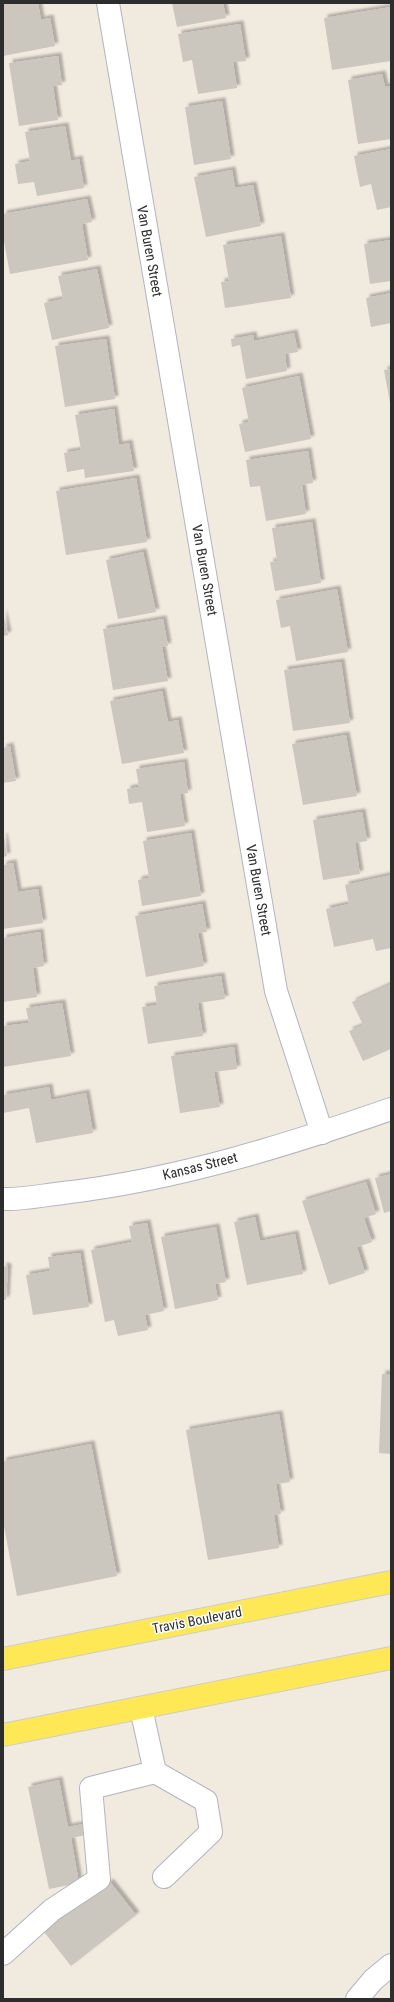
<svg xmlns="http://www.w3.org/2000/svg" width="394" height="2002" viewBox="0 0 394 2002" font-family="'Roboto Condensed',sans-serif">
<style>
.building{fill:#cbc7be;filter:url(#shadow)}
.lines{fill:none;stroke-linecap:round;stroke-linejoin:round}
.minor-casing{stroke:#b3b3c2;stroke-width:24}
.major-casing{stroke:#cdcdcd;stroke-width:24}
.minor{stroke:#fff;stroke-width:22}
.major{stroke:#fee856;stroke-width:22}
.labels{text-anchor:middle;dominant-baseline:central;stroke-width:3;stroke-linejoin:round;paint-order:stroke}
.street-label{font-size:14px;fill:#2d2d2d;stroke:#fff}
</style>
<defs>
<filter id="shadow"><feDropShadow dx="3.5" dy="-3.5" stdDeviation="1" flood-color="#0004"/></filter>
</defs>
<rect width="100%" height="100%" fill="#f0eadf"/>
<g class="building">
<path d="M3,3H38L41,20L50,18L55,46L3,56Z"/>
<path d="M172,3H223L226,18L177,27Z"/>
<path d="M391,7V61L332,70L324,18Z"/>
<path d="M240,24L246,61L233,62L237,88L198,94L192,60L183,62L178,34Z"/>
<path d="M58,56L62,85L53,86L58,120L19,126L9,63Z"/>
<path d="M382,74L385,87L391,86V139L358,144L348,80Z"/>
<path d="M222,101L231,159L194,165L185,107Z"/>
<path d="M65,126L71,161L79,159L84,188L37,196L34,182L18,184L15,164L30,161L25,132Z"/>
<path d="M391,149V207L377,210L371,184L360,187L354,156Z"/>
<path d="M232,170L235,188L253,185L261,226L206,237L194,177Z"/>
<path d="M87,199L92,222L82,224L88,260L10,274L3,236V214Z"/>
<path d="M281,236L291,298L225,308L221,282L229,281L223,245Z"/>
<path d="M391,240V281L370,284L364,244Z"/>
<path d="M97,269L109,328L52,340L44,303L63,299L58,276Z"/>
<path d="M391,293V323L371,327L366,298Z"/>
<path d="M294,333L298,352L285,354L287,371L246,379L240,345L232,347L231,339L253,335L254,341Z"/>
<path d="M106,339L115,399L65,407L55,346Z"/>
<path d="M391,369V403H390L384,370Z"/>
<path d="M299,376L311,439L245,452L239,424L249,422L242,388Z"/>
<path d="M114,409L119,445L129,443L134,471L85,478L84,469L67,472L64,453L81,450L75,415Z"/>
<path d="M308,451L313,483L302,485L306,514L266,521L260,486L250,487L246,460Z"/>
<path d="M136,478L147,542L66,555L56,491Z"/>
<path d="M312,522L321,583L275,591L270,562L277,561L272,528Z"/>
<path d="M143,552L156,612L118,619L106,560Z"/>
<path d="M337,589L348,652L296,661L290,626L281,628L276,600Z"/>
<path d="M3,612L8,635L3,636Z"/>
<path d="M163,619L168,646L162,647L168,681L113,690L103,629Z"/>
<path d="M341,662L350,723L293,731L284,670Z"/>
<path d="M162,691L168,722L178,720L184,753L122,764L110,701Z"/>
<path d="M346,735L357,796L303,805L292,744Z"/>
<path d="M10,746L16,781L3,783V748Z"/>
<path d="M184,762L188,793L180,794L185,826L147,832L142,802L129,804L127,789L139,787L136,769Z"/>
<path d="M362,812L367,841L355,843L360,874L323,880L313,820Z"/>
<path d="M191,833L201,896L142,906L138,880L149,878L143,841Z"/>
<path d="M4,836L7,856L3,857V837Z"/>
<path d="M13,863L18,892L38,889L43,923L3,929V865Z"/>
<path d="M391,875V948L376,951L373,939L334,947L326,909L349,904L345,885Z"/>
<path d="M202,904L207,932L198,933L204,966L146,977L135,916Z"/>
<path d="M40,932L44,966L33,968L37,997L3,1002V938Z"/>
<path d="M221,976L225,999L198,1003L203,1036L148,1044L142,1007L157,1005L154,986Z"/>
<path d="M391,984V1049L363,1061L349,1031L363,1025L352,1002Z"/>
<path d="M62,1003L71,1056L3,1067V1026L29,1023L26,1008Z"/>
<path d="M234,1047L237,1069L214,1072L220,1107L180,1113L171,1056Z"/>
<path d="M49,1087L51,1100L86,1093L93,1133L36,1143L29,1108L3,1113V1095Z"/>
<path d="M391,1174V1211L384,1213L375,1178Z"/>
<path d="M366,1182L376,1214L364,1218L372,1242L357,1247L365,1273L329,1285L302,1201Z"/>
<path d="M255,1217L260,1241L295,1234L303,1274L247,1285L234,1222Z"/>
<path d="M147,1223L164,1311L145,1315L148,1330L118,1336L114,1320L105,1322L91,1250L132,1242L129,1226Z"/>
<path d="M216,1227L226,1282L215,1284L218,1300L175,1309L161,1237Z"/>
<path d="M80,1253L89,1307L33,1315L26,1275L50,1271L48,1257Z"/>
<path d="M3,1266L8,1267L6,1300H3Z"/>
<path d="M382,1374H391V1454L379,1453Z"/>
<path d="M279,1414L290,1482L276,1484L281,1514L274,1515L279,1548L208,1560L186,1430Z"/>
<path d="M91,1444L117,1576L17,1596L3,1521V1461Z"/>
<path d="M59,1780L68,1827L89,1823L91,1834L71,1838L79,1883L49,1889L28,1787Z"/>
<path d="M110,1882L136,1915L71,1966L41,1928L84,1902Z"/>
</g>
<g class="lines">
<g class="minor-casing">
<g id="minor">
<path d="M108,3L276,991L322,1133"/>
<path d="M3,1199C22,1200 44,1195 63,1193C175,1180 285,1146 391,1109"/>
<path d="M141,1708L155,1772L206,1801L211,1832L164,1877"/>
<path d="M3,1954L52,1910L99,1879L91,1788L155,1772"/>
<path d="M357,1999L373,1980L391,1965"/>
</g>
</g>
<g class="major-casing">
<g id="major">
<path d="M3,1659L391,1582"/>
<path d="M3,1735L391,1658"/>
</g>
</g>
<use href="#minor" class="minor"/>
<use href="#major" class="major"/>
</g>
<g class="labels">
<g class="street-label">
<text transform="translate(150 251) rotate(80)">Van Buren Street</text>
<text transform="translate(205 570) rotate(80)">Van Buren Street</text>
<text transform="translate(259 890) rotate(80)">Van Buren Street</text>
<text transform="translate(200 1166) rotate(-14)">Kansas Street</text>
<text transform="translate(197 1620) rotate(-11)">Travis Boulevard</text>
</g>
</g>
<rect width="394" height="2002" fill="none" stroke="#2d2d2d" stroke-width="8"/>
</svg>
